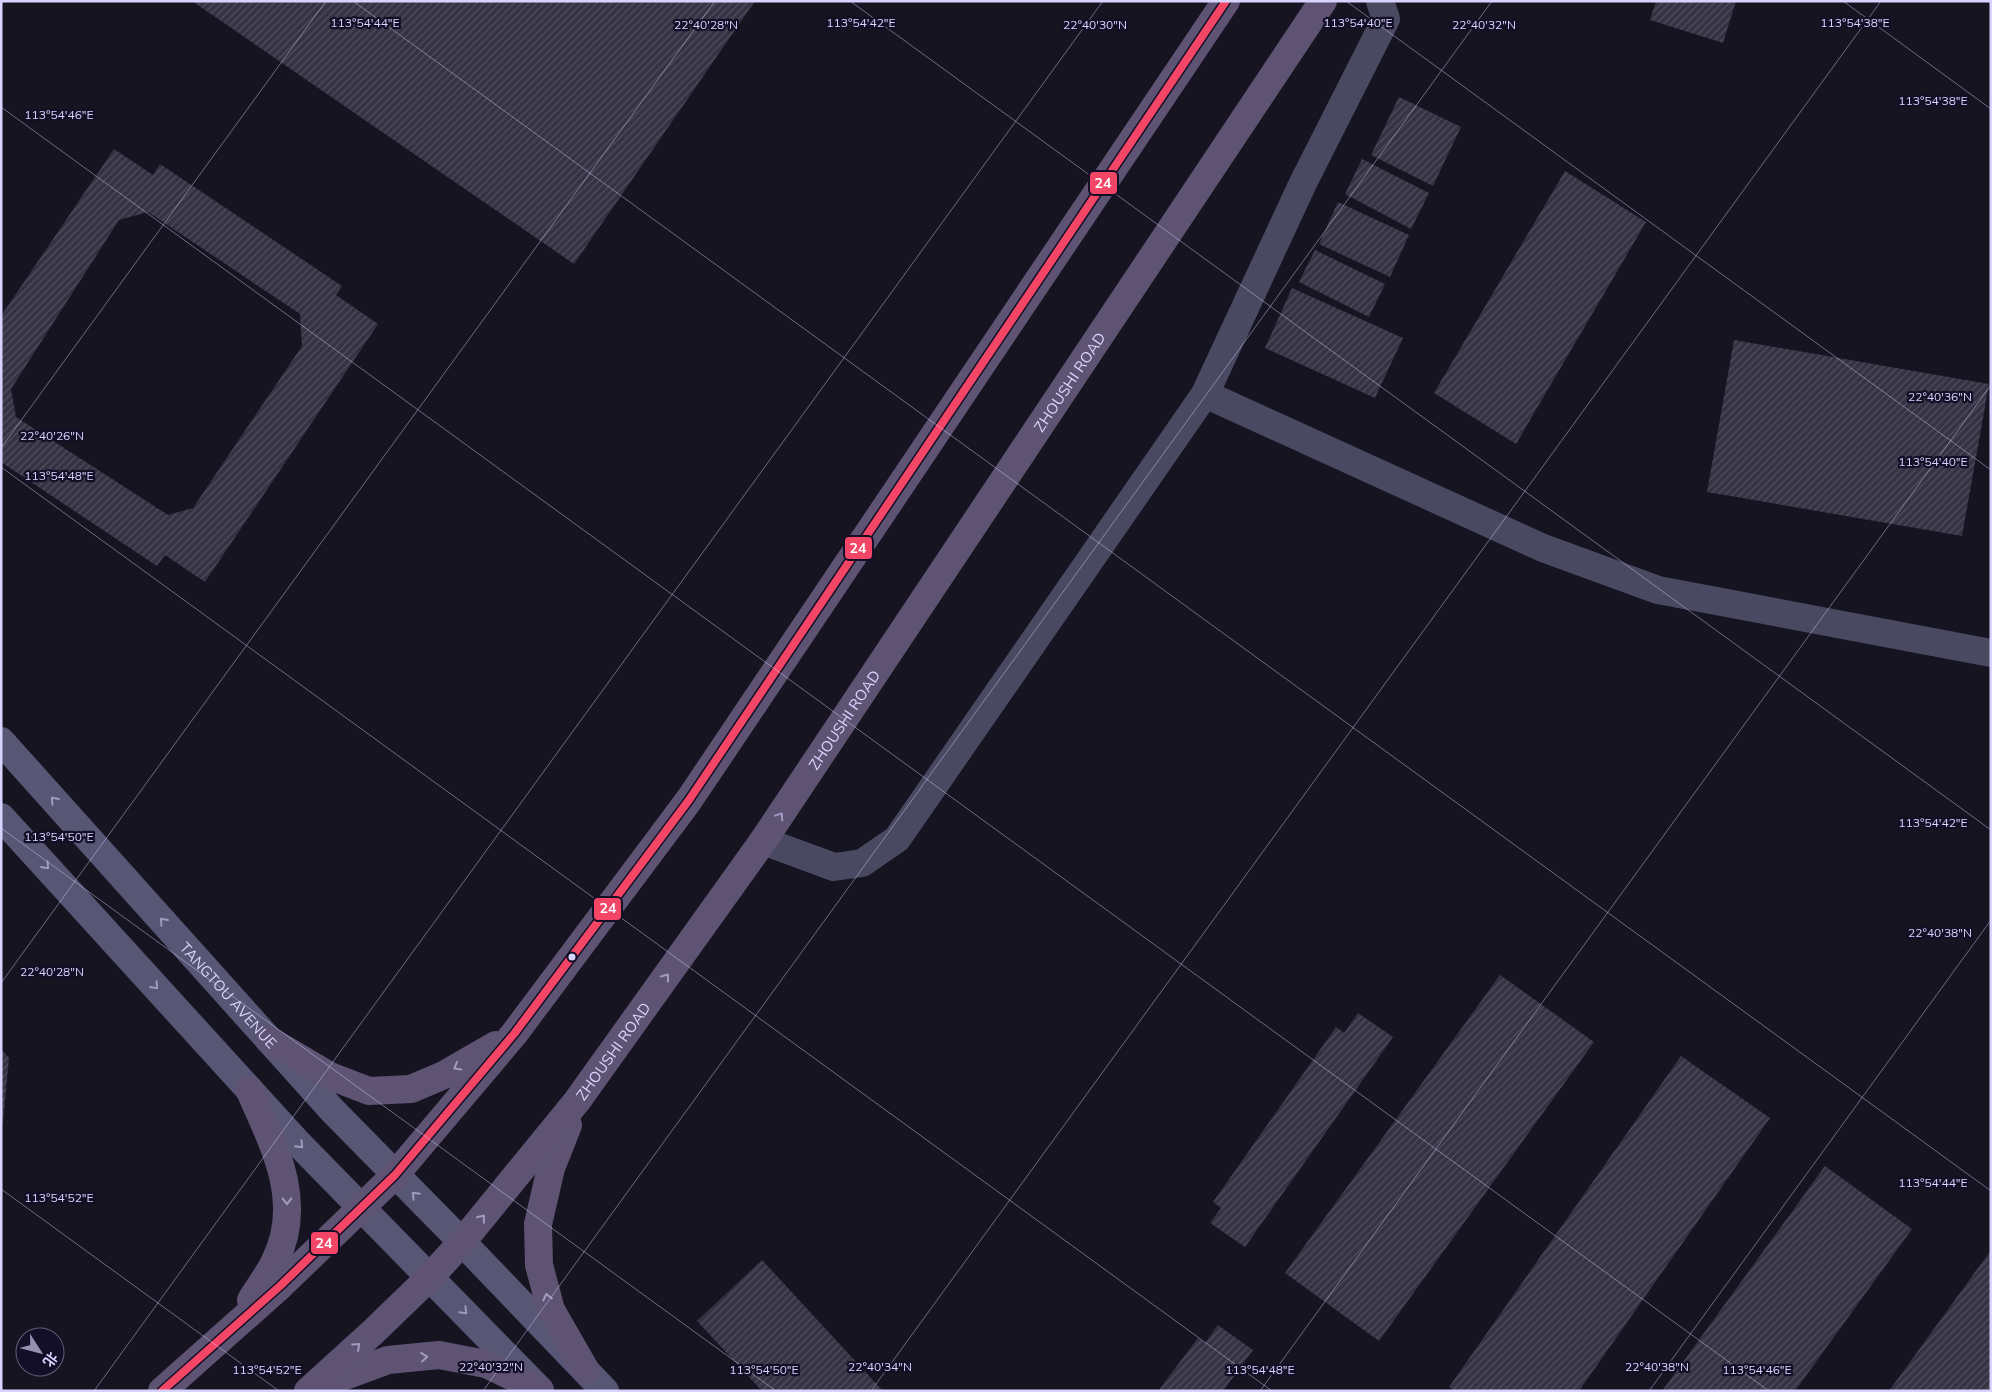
<svg xmlns="http://www.w3.org/2000/svg" width="1992" height="1392" viewBox="0 0 1992 1392" font-family="Mulish,'Noto Sans SC',sans-serif">
<style>
.building{fill:url(#building-hatch);fill-rule:evenodd}
.lines{fill:none;stroke-linecap:round;stroke-linejoin:round}
.street{stroke:#4a4962;stroke-width:28}
.secondary{stroke:#575674;stroke-width:28}
.primary{stroke:#5e5373;stroke-width:28}
.bus-1-casing{stroke:#130f26;stroke-width:11}
.bus-1{stroke:#f34667;stroke-width:8}
.oneway{stroke:#9e9bc0}
.oneway2{stroke:#a29ac0}
.ticks{fill:none;stroke:#d9d4ff;stroke-width:1;stroke-opacity:0.45}
.bus-dot{fill:#d9d4ff;stroke:#130f26;stroke-width:2}
.labels{text-anchor:middle;dominant-baseline:central;stroke-width:4.5;stroke-linejoin:round;paint-order:stroke}
.street-label{font-size:15px;fill:#d9d4ff;stroke:#130f26}
.ticks-label{font-size:12px;text-anchor:middle;fill:#d9d4ff;stroke:#130f26;stroke-width:4.5;stroke-linejoin:round;paint-order:stroke}
.line-badge{stroke:#130f26;stroke-width:2}
.badge-label{font-size:14px;text-anchor:middle;font-weight:bold;fill:#fff}
</style>
<defs>
<pattern id="building-hatch" width="6" height="6" patternUnits="userSpaceOnUse" patternTransform="scale(1.25)"><rect width="6" height="6" fill="#343243"/><path d="M-1 1l2-2M0 6l6-6M5 7l2-2" fill="none" stroke="#514f5f"/></pattern>
</defs>
<rect width="100%" height="100%" fill="#161421"/>
<g class="building">
<path d="M192,1H755L574,264Z"/>
<path d="M1656,1H1736L1723,43L1650,20Z"/>
<path d="M1399,97L1461,127L1433,186L1371,155Z"/>
<path d="M114,149L153,175L160,164L342,286L336,295L378,324L205,582L165,555L157,566L1,462V316ZM148,212L300,314L302,346L193,508L168,515L16,417L11,389L119,220Z"/>
<path d="M1362,159L1429,193L1411,229L1345,194Z"/>
<path d="M1565,171L1646,222L1516,444L1434,393Z"/>
<path d="M1338,202L1409,235L1390,277L1319,244Z"/>
<path d="M1315,250L1385,284L1369,317L1299,282Z"/>
<path d="M1292,288L1403,338L1375,398L1265,348Z"/>
<path d="M1734,340L1989,384L1962,536L1707,492Z"/>
<path d="M1500,975L1594,1042L1379,1341L1285,1273Z"/>
<path d="M1358,1013L1393,1037L1245,1247L1210,1223L1221,1208L1213,1202L1336,1027L1344,1033Z"/>
<path d="M1,1049L9,1058L3,1122H1Z"/>
<path d="M1681,1056L1770,1118L1579,1391H1455L1449,1387Z"/>
<path d="M1825,1166L1912,1229L1795,1391H1662Z"/>
<path d="M1991,1250V1391H1889Z"/>
<path d="M762,1260L883,1391H762L697,1321Z"/>
<path d="M1218,1325L1253,1350L1223,1391H1158L1198,1338L1205,1343Z"/>
</g>
<g class="lines">
<g class="street">
<path d="M1205,394L1543,548L1658,590L1991,653"/>
<path d="M763,841L834,867L862,863L897,839L1205,394L1303,183L1386,19L1380,1"/>
</g>
<g class="secondary">
<path id="s1" d="M1,741L332,1110L462,1242L605,1391"/>
<path d="M1,817L296,1141L538,1388"/>
</g>
<g class="primary">
<path d="M269,1040L330,1076L369,1091L411,1089L444,1075L496,1045"/>
<path d="M249,1089C273,1144 305,1201 275,1261C269,1274 259,1287 251,1300"/>
<path d="M568,1125L551,1168L538,1224L539,1265L551,1310L586,1371"/>
<path d="M323,1384L388,1360L439,1355L486,1364L540,1390"/>
<path d="M162,1391L280,1286L395,1175L514,1034L689,800L1226,1"/>
<path id="s2" d="M308,1391L373,1332L431,1276L462,1242L577,1101L763,841L1323,1"/>
</g>
<g class="bus-1-casing">
<path id="bus-1" d="M162,1391L280,1286L395,1175L514,1034L689,800L1226,1"/>
</g>
<use href="#bus-1" class="bus-1"/>
</g>
<defs><path id="oneway-chevron" d="M-2-3.5L2.5 0L-2 3.5" fill="none" stroke-width="1.6" stroke-linecap="round" stroke-linejoin="round" transform="scale(1.25)"/></defs>
<g class="oneway">
<use href="#oneway-chevron" transform="translate(54 800) rotate(-132)"/>
<use href="#oneway-chevron" transform="translate(46 866) rotate(48)"/>
<use href="#oneway-chevron" transform="translate(163 921) rotate(-132)"/>
<use href="#oneway-chevron" transform="translate(155 986) rotate(48)"/>
<use href="#oneway-chevron" transform="translate(300 1145) rotate(46)"/>
<use href="#oneway-chevron" transform="translate(415 1195) rotate(-135)"/>
<use href="#oneway-chevron" transform="translate(464 1311) rotate(46)"/>
</g>
<g class="oneway2">
<use href="#oneway-chevron" transform="translate(780 816) rotate(-56)"/>
<use href="#oneway-chevron" transform="translate(666 977) rotate(-54)"/>
<use href="#oneway-chevron" transform="translate(457 1067) rotate(150)"/>
<use href="#oneway-chevron" transform="translate(287 1201) rotate(89)"/>
<use href="#oneway-chevron" transform="translate(482 1218) rotate(-51)"/>
<use href="#oneway-chevron" transform="translate(547 1297) rotate(-104)"/>
<use href="#oneway-chevron" transform="translate(357 1346) rotate(-42)"/>
<use href="#oneway-chevron" transform="translate(424 1357) rotate(-6)"/>
</g>
<path class="ticks" d="M353,1L1991,1191M850,1L1991,830M1346,1L1991,470M1843,1L1991,109M1,107L1769,1391M1,448L326,1M1,467L1272,1391M1,828L776,1391M1,983L715,1M1,1189L279,1391M94,1391L1103,1M483,1391L1492,1M871,1391L1881,1M1260,1391L1991,385M1649,1391L1991,920"/>
<circle class="bus-dot" cx="572" cy="957" r="4.5"/>
<g class="labels">
<g class="street-label">
<text stroke="none"><textPath href="#s2" startOffset="1268">ZHOUSHI ROAD</textPath></text>
<text stroke="none"><textPath href="#s2" startOffset="862">ZHOUSHI ROAD</textPath></text>
<text stroke="none"><textPath href="#s1" startOffset="341">TANGTOU AVENUE</textPath></text>
<text stroke="none"><textPath href="#s2" startOffset="458">ZHOUSHI ROAD</textPath></text>
</g>
</g>
<g class="ticks-label">
<text x="365" y="27">113°54'44"E</text>
<text x="861" y="27">113°54'42"E</text>
<text x="1358" y="27">113°54'40"E</text>
<text x="1855" y="27">113°54'38"E</text>
<text x="706" y="29">22°40'28"N</text>
<text x="1095" y="29">22°40'30"N</text>
<text x="1484" y="29">22°40'32"N</text>
<text x="1933" y="105">113°54'38"E</text>
<text x="59" y="119">113°54'46"E</text>
<text x="1940" y="401">22°40'36"N</text>
<text x="52" y="440">22°40'26"N</text>
<text x="1933" y="466">113°54'40"E</text>
<text x="59" y="480">113°54'48"E</text>
<text x="1933" y="827">113°54'42"E</text>
<text x="59" y="841">113°54'50"E</text>
<text x="1940" y="937">22°40'38"N</text>
<text x="52" y="976">22°40'28"N</text>
<text x="1933" y="1187">113°54'44"E</text>
<text x="59" y="1202">113°54'52"E</text>
<text x="491" y="1371">22°40'32"N</text>
<text x="880" y="1371">22°40'34"N</text>
<text x="1657" y="1371">22°40'38"N</text>
<text x="267" y="1374">113°54'52"E</text>
<text x="764" y="1374">113°54'50"E</text>
<text x="1260" y="1374">113°54'48"E</text>
<text x="1757" y="1374">113°54'46"E</text>
</g>
<g class="line-badge">
<rect x="1089" y="171" width="29" height="24" rx="5" fill="#f34667"/>
<rect x="844" y="536" width="29" height="24" rx="5" fill="#f34667"/>
<rect x="593" y="897" width="29" height="24" rx="5" fill="#f34667"/>
<rect x="310" y="1231" width="29" height="24" rx="5" fill="#f34667"/>
</g>
<g class="badge-label">
<text x="1103" y="188">24</text>
<text x="858" y="553">24</text>
<text x="608" y="913">24</text>
<text x="324" y="1248">24</text>
</g>
<rect width="1992" height="1392" fill="none" stroke="#d9d4ff" stroke-width="5"/>
<g transform="translate(40 1352) rotate(126)"><circle r="24" fill="#130f26" stroke="#625e7d"/>
<path d="M0-4L9 19L0 12L-9 19Z" fill="#9591b1"/>
<text y="-8" font-size="14" font-weight="bold" text-anchor="middle" fill="#d9d4ff">北</text>
</g>
</svg>
